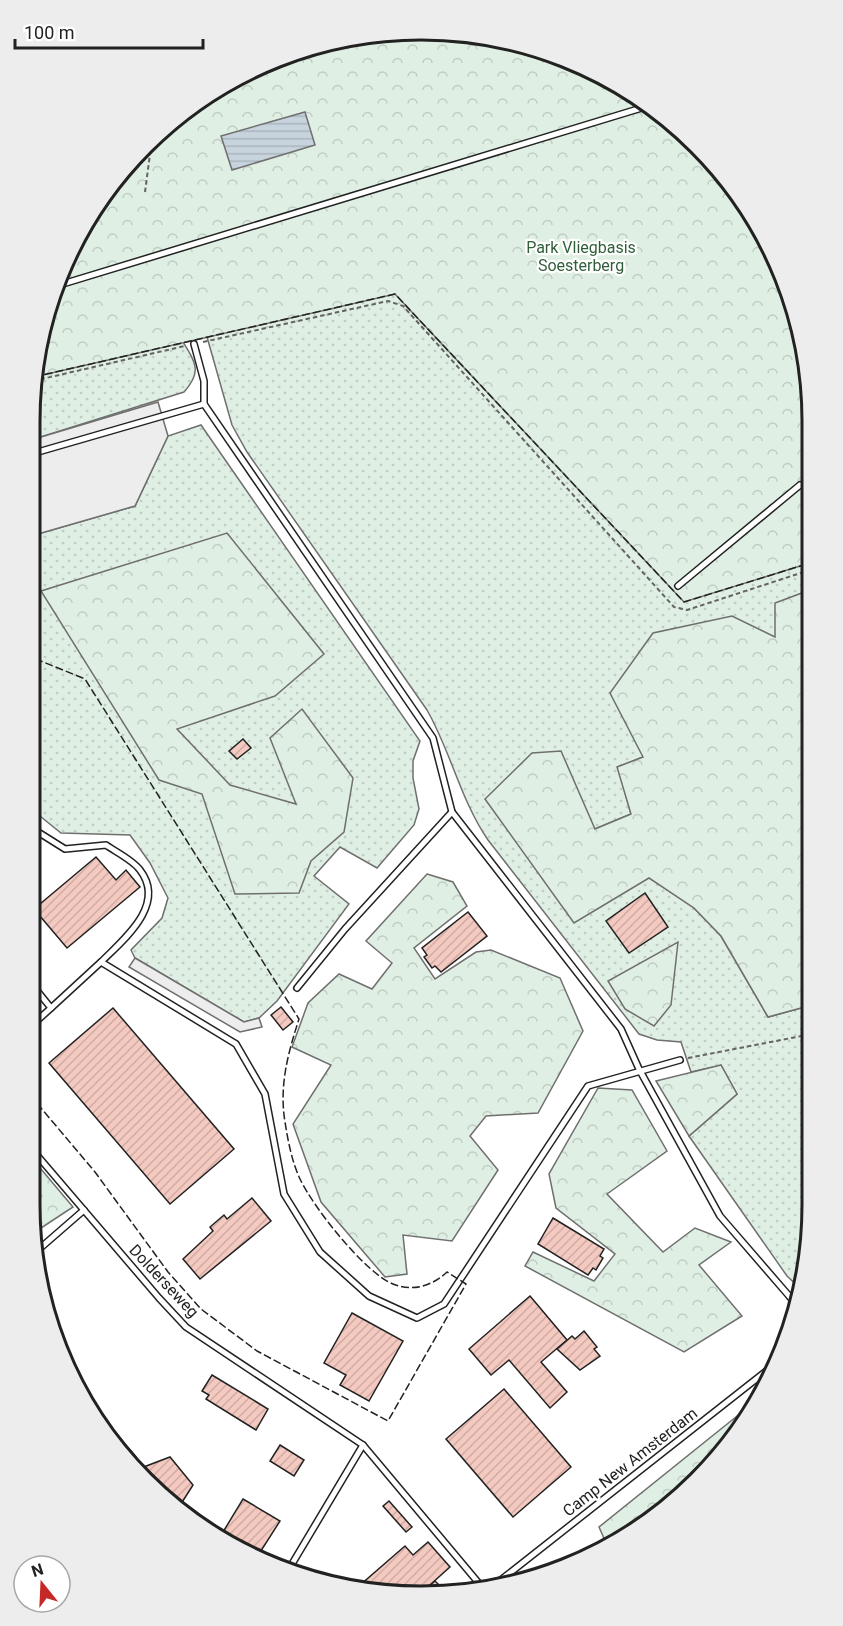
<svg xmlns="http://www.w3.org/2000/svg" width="843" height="1626" viewBox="0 0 843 1626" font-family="Roboto,sans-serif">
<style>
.grass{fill:url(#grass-dots);stroke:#6f6f6f;stroke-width:1.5}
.forest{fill:url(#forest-crowns);stroke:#6f6f6f;stroke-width:1.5}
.parking{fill:#ededed;stroke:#6f6f6f;stroke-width:1.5}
.water{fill:url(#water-rules);stroke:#6f6f6f;stroke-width:1.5}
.building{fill:url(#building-hatch);stroke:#222;stroke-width:1.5}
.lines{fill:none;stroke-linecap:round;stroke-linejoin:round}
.service-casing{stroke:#222;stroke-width:8}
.path{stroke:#646464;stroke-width:2;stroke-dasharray:4.5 3;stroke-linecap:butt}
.service{stroke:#fff;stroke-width:5}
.fence{stroke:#222;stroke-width:1.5;stroke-dasharray:8 3;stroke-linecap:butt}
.labels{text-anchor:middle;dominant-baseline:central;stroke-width:4.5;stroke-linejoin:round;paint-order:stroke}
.park-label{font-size:16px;fill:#2f5e38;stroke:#fff}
.street-label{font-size:16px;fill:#222;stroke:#fff}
.rim{fill:none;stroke:#222;stroke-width:3}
</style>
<defs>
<pattern id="grass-dots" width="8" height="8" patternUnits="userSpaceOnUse" patternTransform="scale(1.5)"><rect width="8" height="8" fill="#e0efe3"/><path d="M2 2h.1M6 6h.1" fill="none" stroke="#c0cdc2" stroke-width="1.8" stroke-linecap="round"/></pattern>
<pattern id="forest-crowns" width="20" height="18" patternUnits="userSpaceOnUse" patternTransform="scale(1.5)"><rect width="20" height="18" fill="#e0efe3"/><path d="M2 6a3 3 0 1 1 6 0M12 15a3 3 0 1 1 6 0" fill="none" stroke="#c0cdc2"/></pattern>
<pattern id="water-rules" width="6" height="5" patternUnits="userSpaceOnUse" patternTransform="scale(1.5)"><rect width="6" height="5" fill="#c7d3dd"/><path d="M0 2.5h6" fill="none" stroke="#abb5bd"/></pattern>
<pattern id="building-hatch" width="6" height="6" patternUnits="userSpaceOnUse" patternTransform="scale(1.5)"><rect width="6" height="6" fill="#f3c9c0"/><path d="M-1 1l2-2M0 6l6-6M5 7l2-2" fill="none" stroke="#d0aca5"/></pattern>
</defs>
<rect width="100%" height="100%" fill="#fff"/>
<g class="grass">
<path d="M688,137L783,272L810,370V590L776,603V637L643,757L618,767L631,814L595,829L485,799L649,878L694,908L721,936L768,1017L812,1005V1230L802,1290L787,1276L689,1136L737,1094L721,1065L691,1072L681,1042L657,1040L639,1034L488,840C461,801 451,752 427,710L247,452L232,425L207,337L183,342C196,363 202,372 184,392L31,440V396L40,338Z"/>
<path d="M201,425L420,741L413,761V778L419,809L414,825L377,868L340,847L314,876L349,904L277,1001L259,1018L244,1022L135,958L131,950L162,918L168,898L150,863L130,835L61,833L30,808L31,536L135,506L168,436Z"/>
</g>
<g class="forest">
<path d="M447,31L523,43L595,71L679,127L732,183L783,272L810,370V563L684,602L395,294L34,377C41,333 50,287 71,247C132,133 242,52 370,33C395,30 422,32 447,31Z"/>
<path d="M227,533L324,654L275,696L177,729L230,785L296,804L270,738L302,709L353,778L344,832L311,861L299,893L235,894L202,794L159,780L41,591Z"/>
<path d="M810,590L812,1005L768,1017L721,936L694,908L649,878L574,923L485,799L532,753L561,751L595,829L631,814L617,767L643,757L610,693L653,633L732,616L775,637V603Z"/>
<path d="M427,874L453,882L467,906L414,948L435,979L476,952L491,950L560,978L583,1031L538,1113L486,1116L470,1136L498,1170L452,1241L403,1235L407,1274L385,1277L321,1202L293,1124L331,1065L292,1047L308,1003L339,974L372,989L392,963L366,941Z"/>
<path d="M678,942L671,1005L654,1026L625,1009L608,981Z"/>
<path d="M721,1065L737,1094L689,1136L656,1081Z"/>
<path d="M598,1088L632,1090L667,1151L607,1194L663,1252L695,1228L731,1242L699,1265L742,1316L684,1352L525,1266L533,1252L594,1281L615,1254L556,1208L549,1174Z"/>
<path d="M30,1156L73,1207L35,1232L30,1204Z"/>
<path d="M757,1400L698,1482L606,1543L599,1527Z"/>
</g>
<g class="parking">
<path d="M158,402L168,436L135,506L31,536V440Z"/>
<path d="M135,958L244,1022L259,1018L262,1027L240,1032L129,967Z"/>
</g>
<path class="water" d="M305,112L315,145L232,170L221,136Z"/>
<g class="building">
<path d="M243,739L251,748L237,759L229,751Z"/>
<path d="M96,857L116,880L126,870L140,887L67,948L34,909Z"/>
<path d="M645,893L668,927L629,953L606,921Z"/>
<path d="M468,912L487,936L441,972L435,966L432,968L424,957L427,955L422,948Z"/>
<path d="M281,1007L293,1022L283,1030L271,1015Z"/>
<path d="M113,1008L234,1149L170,1204L49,1063Z"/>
<path d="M252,1198L271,1221L200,1279L183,1259L213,1231L210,1227L224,1215L227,1219Z"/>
<path d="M553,1218L604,1249L600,1256L603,1258L596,1270L593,1268L588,1275L538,1244Z"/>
<path d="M530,1296L567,1340L541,1362L567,1392L550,1408L509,1360L491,1375L469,1349Z"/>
<path d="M352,1313L403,1341L369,1401L340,1385L346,1375L324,1363Z"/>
<path d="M584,1331L597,1347L594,1349L600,1356L580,1370L557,1349L572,1336L575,1339Z"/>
<path d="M212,1375L268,1409L256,1430L206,1399L209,1395L202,1391Z"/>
<path d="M504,1389L571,1467L513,1517L446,1439Z"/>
<path d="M88,1400L136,1457L133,1458L141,1468L170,1457L193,1485L179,1507L111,1443Z"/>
<path d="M280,1445L304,1460L294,1476L270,1461Z"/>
<path d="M243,1499L280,1521L259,1554L223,1532Z"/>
<path d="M389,1501L412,1527L406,1532L383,1506Z"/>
<path d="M428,1542L450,1567L421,1593L359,1586L405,1546L413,1555Z"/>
<path d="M435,1581L443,1589L437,1594L421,1593Z"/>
</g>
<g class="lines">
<g class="service-casing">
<g id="service">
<path d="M56,286L648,106"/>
<path d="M194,344L204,381V404"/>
<path d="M31,454L204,404L433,738L452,812L621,1029L639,1069L720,1216L790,1297"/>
<path d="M678,586L800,485"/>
<path d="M30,827L65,849L106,845C116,852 133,860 140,870C167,905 123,940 101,962"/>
<path d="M297,988L345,929L452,812"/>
<path d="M51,1008L101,962L236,1044L265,1094L284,1194L320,1252L369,1296L417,1318L444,1304L588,1086L680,1060"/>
<path d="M30,1027L51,1008L30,982"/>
<path d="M30,1147L159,1298L186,1327L363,1445L482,1587"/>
<path d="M38,1250L84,1210"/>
<path d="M799,1307L790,1297L803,1288"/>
<path d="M289,1569L363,1445"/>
<path d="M497,1583L779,1361"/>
</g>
</g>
<g class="path">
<path d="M145,192L152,139"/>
<path d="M203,342L388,301L403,306L674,607L687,610L810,570"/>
<path d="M33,381L185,346"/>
<path d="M688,1058L812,1034"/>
</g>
<use href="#service" class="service"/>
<g class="fence">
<path d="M34,377L395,294L684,602L810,563"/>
<path d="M30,1095L95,1172L168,1272L201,1309L257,1351L388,1421L466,1284L447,1272C432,1286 413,1292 393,1284C365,1273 313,1207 300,1179C292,1162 288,1141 285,1122C279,1086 288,1053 299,1019L85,679L31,657"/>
</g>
</g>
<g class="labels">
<g class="park-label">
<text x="581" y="247">Park Vliegbasis<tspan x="581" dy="18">Soesterberg</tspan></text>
</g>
<g class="street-label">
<text transform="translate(164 1281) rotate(47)">Dolderseweg</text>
<text transform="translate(630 1462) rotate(-38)">Camp New Amsterdam</text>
</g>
</g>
<path d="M0 0H843V1626H0ZM421 40H421A381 381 0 0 1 802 421V1205A381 381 0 0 1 421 1586H421A381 381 0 0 1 40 1205V421A381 381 0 0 1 421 40Z" fill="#ededed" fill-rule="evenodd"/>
<path class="rim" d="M421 40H421A381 381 0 0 1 802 421V1205A381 381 0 0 1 421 1586H421A381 381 0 0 1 40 1205V421A381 381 0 0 1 421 40Z"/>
<g transform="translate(42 1584) rotate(342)"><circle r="28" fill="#ffffff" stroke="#a7a7a7" stroke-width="1.5"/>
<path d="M0-4.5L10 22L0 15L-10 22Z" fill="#c62828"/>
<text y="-9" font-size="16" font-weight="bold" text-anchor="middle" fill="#222222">N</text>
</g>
<path d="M15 39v9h188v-9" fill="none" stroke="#222222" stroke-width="3"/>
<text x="24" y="39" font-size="18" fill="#222222" stroke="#ffffff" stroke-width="4.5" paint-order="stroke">100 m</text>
</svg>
